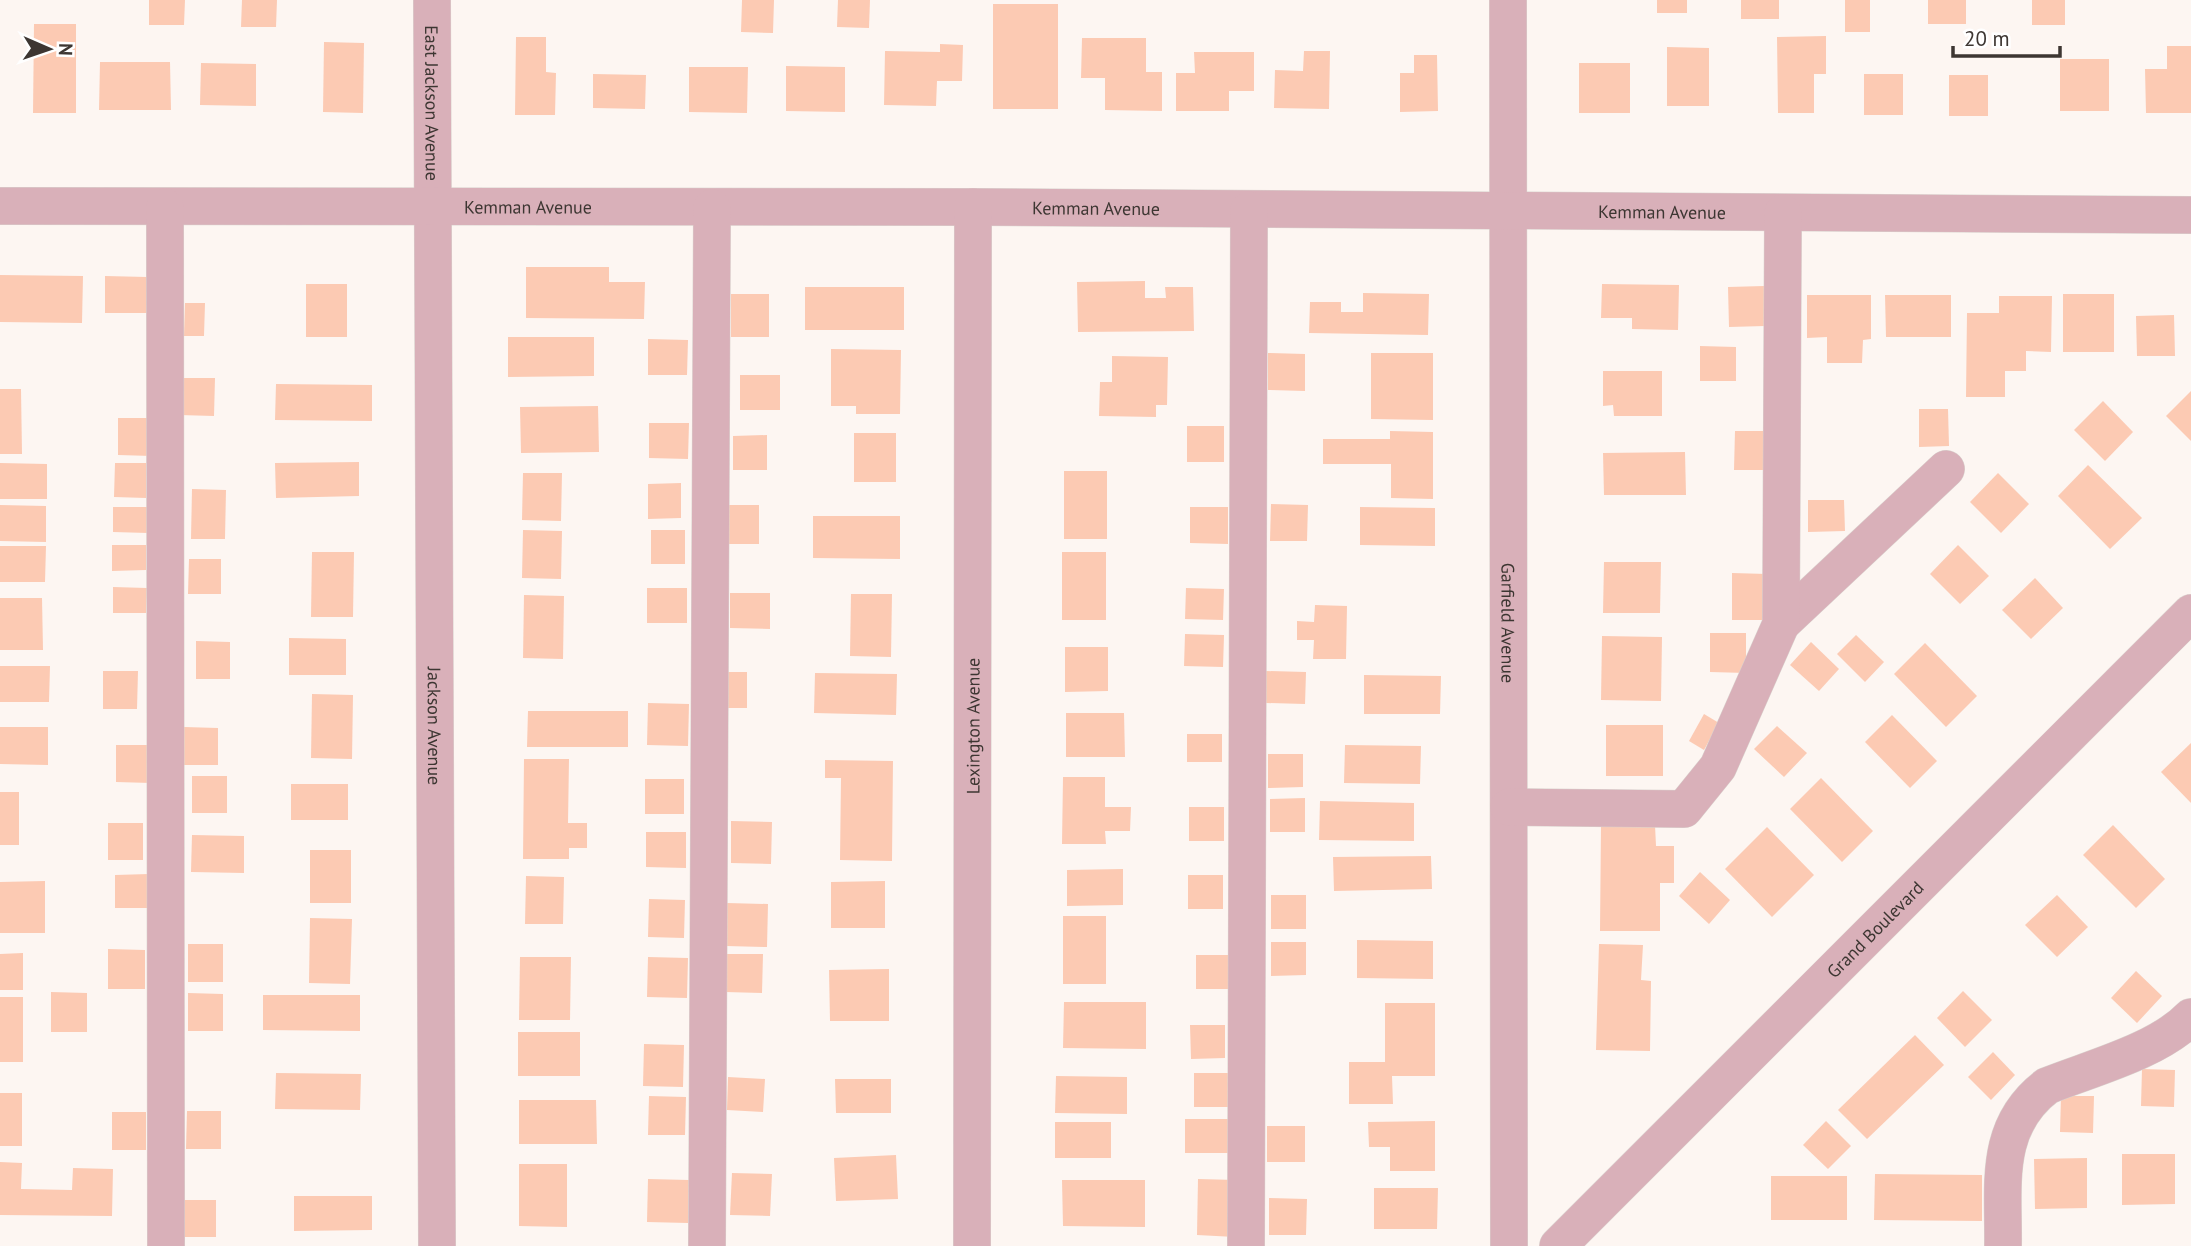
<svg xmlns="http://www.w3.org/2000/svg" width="2191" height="1246" viewBox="0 0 2191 1246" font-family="'PT Sans',sans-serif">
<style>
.building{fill:#fccab3}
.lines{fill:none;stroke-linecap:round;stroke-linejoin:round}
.minor-casing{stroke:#dad3cf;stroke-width:38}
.minor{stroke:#d9b0b9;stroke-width:37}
.labels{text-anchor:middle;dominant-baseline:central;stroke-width:5;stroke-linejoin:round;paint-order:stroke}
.street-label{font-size:18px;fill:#3d3632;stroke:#fff}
</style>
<rect width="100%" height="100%" fill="#fdf6f2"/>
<g class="building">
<path d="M149,0H185L184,25H149Z"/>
<path d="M242,0H277L276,27H241Z"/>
<path d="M742,0H774L773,33L741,32Z"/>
<path d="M838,0H870L869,28L837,27Z"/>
<rect x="1657" y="0" width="30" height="13"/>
<rect x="1741" y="0" width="38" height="19"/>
<rect x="1845" y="0" width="25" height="32"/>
<rect x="1928" y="0" width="38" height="24"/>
<rect x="2032" y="0" width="33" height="25"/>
<rect x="993" y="4" width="65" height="105"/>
<path d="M34,24H76V113H33Z"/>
<path d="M1826,36V74H1814V113H1778L1777,37Z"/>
<path d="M516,37H546V72L556,73L555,115H515Z"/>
<path d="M1082,38H1146V72H1162V111L1105,110V78H1081Z"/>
<path d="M324,42L364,43L363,113L323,112Z"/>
<path d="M940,44L963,45L962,81H937L936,106L884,105L885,51L940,52Z"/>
<path d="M2167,46H2191V113H2146L2145,69H2167Z"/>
<path d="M1667,47L1709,48V106H1667Z"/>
<path d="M1304,51H1330L1329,109L1274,108L1275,70L1303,71Z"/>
<path d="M1194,52H1254V91H1229V111H1176V73H1195Z"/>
<path d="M1414,55H1437L1438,111L1400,112V73H1414Z"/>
<rect x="2060" y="59" width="49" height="52"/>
<path d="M100,62H170L171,110H99Z"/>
<path d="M201,63L256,64V106L200,105Z"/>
<rect x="1579" y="63" width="51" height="50"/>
<path d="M786,66L845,67V112L786,111Z"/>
<path d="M689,67H748L747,113L689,112Z"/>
<path d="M593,74L646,75L645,109L593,108Z"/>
<rect x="1864" y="74" width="39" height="41"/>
<rect x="1949" y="75" width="39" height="41"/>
<path d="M526,267H609V282H645L644,319L526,318Z"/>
<path d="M0,275L83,276L82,323L0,322Z"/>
<path d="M105,276L147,277V313H105Z"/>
<path d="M1145,281V298H1166L1165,287H1193L1194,331L1078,332L1077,282Z"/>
<rect x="306" y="284" width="41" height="53"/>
<path d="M1602,284L1679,285L1678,330L1632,329V318H1601Z"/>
<path d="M1764,286L1765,326L1729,327L1728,287Z"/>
<rect x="805" y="287" width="99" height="43"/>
<path d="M1363,293L1429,294L1428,335L1309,333L1310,302H1341V312H1363Z"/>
<rect x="731" y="294" width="38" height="43"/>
<rect x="2063" y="294" width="51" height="58"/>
<path d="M1807,295H1871V339L1863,340L1862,363H1827V337L1807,338Z"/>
<path d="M1885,295H1951V337H1886Z"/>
<path d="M1999,296H2052L2051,352L2026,351V371H2005V397H1966L1967,313H1999Z"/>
<path d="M185,303H205L204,336H184Z"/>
<path d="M2174,315L2175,356H2137L2136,316Z"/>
<path d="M508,337H594V376L508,377Z"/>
<path d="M648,339L688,340L687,375H648Z"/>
<path d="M1700,346L1736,347V381H1700Z"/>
<path d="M831,349L901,350L900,414H856V406H831Z"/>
<path d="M1268,353L1305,354V391L1268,390Z"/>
<path d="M1371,353H1433V420L1371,419Z"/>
<path d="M1112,356L1168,357L1167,405H1156V417L1099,416L1100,382H1112Z"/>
<path d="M1603,371H1662V416H1614L1613,405L1603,406Z"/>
<rect x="740" y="375" width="40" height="35"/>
<path d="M180,378H215L214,416L179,415Z"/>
<path d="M276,384L372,385V421L275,420Z"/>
<path d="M0,389H21L22,454H0Z"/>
<path d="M2191,391V441L2166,416Z"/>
<path d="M2103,401L2133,432L2105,461L2074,430Z"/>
<path d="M598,406L599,452L521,453L520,407Z"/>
<path d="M1919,409H1948L1949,446L1919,447Z"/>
<path d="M118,418H152V456L118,455Z"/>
<path d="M649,423H689L688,459L649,458Z"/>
<rect x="1187" y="426" width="37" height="36"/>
<path d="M1390,431L1433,432V499L1391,498V464H1323V439H1390Z"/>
<path d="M1735,431H1770V470H1734Z"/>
<rect x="854" y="433" width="42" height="49"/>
<path d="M767,435V470H733V436Z"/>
<path d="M1685,452L1686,495H1604L1603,453Z"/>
<path d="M359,462V496L276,498L275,463Z"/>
<path d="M0,463L47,464V499H0Z"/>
<path d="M115,463H146V498L114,497Z"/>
<path d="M2088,465L2142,518L2110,549L2058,496Z"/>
<rect x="1064" y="471" width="43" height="68"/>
<path d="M523,473H562L561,521L522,520Z"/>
<path d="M1998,473L2029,504L2001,533L1970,502Z"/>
<path d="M681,483V518L648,519V484Z"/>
<path d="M192,489L226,490L225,539H191Z"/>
<path d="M1808,500H1844L1845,531L1808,532Z"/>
<path d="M1271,504L1308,505L1307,541H1270Z"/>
<path d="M0,505L46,506V542L0,541Z"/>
<rect x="726" y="505" width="33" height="39"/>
<path d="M113,507H148V533L113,532Z"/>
<path d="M1190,507H1228V544L1190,543Z"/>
<path d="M1360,507L1435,508V546L1360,545Z"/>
<path d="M813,516H900V559L813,558Z"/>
<path d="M523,530L562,531L561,579L522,578Z"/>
<rect x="651" y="530" width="34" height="34"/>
<path d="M112,545H146V570L112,571Z"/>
<path d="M1958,545L1989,576L1960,604L1930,574Z"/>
<path d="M0,546H46L45,582H0Z"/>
<path d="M312,552H354L353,617H311Z"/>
<rect x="1062" y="552" width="44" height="68"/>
<path d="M189,559H221V594H188Z"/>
<path d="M1604,562H1661L1660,613H1603Z"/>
<path d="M1732,573L1767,574V620H1732Z"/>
<path d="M2035,578L2063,608L2031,639L2002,610Z"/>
<path d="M113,587L147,588L146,613H113Z"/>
<rect x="647" y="588" width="40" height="35"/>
<path d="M1186,588L1224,589L1223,620L1185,619Z"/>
<path d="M730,593H770V629L730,628Z"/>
<path d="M851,594H892L891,657L850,656Z"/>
<path d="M524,595L564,596L563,659L523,658Z"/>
<path d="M0,598H42L43,650H0Z"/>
<path d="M1315,605L1347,606L1346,659H1313L1314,640H1297V621L1314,622Z"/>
<path d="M1710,633H1746V673L1710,672Z"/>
<path d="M1185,634L1224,635L1223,667L1184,666Z"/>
<path d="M1856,635L1884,662L1865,682L1837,654Z"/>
<path d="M1602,636L1662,637L1661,701L1601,700Z"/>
<path d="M289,638L346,639V675H289Z"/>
<path d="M196,641L230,642V679H196Z"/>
<path d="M1811,642L1839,669L1819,691L1790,665Z"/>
<path d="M1925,643L1977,696L1946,727L1894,674Z"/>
<path d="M1065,647H1108V691L1065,692Z"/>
<path d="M0,666H50L49,702H0Z"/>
<path d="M103,671H138L137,709H103Z"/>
<path d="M1266,671L1306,672L1305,704L1266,703Z"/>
<rect x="726" y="672" width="21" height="36"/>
<path d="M815,673L897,674L896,715L814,713Z"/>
<path d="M1364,675L1441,676L1440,714H1364Z"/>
<path d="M312,694L353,695L352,759L311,758Z"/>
<path d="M648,703L689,704L688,746L647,745Z"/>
<path d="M528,711H628V747H527Z"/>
<path d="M1066,713H1124L1125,757H1066Z"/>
<path d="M1704,714L1719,723L1704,750L1689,741Z"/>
<path d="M1892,715L1937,761L1910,788L1865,742Z"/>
<rect x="1606" y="725" width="57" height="51"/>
<path d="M1777,726L1807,753L1784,777L1754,749Z"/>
<path d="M0,727H48V765L0,764Z"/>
<path d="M184,727L218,728V765H184Z"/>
<rect x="1187" y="734" width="35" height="28"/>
<path d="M2191,743V803L2161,772Z"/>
<path d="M116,745H151V783L116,782Z"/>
<path d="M1345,745L1421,746L1420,784L1344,783Z"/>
<path d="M1268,754H1303V787L1268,788Z"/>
<path d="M524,759H569L568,823H587V848H569V859H523Z"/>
<path d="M825,760L893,761L892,861L840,860L841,778H825Z"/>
<rect x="192" y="776" width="35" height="37"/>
<path d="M1063,777H1105V807H1131L1130,831H1105L1106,844H1062Z"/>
<path d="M1821,778L1873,831L1842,862L1790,809Z"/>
<rect x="645" y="779" width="39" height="35"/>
<rect x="291" y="784" width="57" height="36"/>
<rect x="0" y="792" width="19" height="53"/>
<path d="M1305,798V832H1270V799Z"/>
<path d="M1320,801L1414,803V841L1319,840Z"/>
<rect x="1189" y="807" width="35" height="34"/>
<path d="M731,821L772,822L771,864L731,863Z"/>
<rect x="108" y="823" width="35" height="37"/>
<path d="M1601,825H1655L1656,846H1674V883H1660V931H1600Z"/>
<path d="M2113,825L2165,879L2136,908L2083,855Z"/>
<path d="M1767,827L1814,875L1772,917L1725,869Z"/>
<path d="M646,832H686V868L646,867Z"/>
<path d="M192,835L244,836V873L191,872Z"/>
<rect x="310" y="850" width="41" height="53"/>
<path d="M1431,856L1432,889L1334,891L1333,857Z"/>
<path d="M1123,869V905L1067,906V870Z"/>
<path d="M1700,872L1730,900L1709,924L1679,896Z"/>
<path d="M149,874V908H115V875Z"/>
<rect x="1188" y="875" width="35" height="34"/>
<path d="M526,876L564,877L563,924H525Z"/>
<path d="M45,881V933H0V882Z"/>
<path d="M885,881V928H831V882Z"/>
<rect x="1271" y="895" width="35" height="34"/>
<path d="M2057,895L2088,927L2057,957L2025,925Z"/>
<path d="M649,899L685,900L684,938L648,937Z"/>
<path d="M727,903L768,904L767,947L726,946Z"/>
<rect x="1063" y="916" width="43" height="68"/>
<path d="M310,918L352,919L350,984L309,983Z"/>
<path d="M1357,940L1433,941V979L1357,978Z"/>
<path d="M1271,942H1306V975L1271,976Z"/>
<rect x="188" y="944" width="35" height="38"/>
<path d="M1599,944L1643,945L1641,980L1651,981L1650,1051L1596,1050Z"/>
<path d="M108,949L145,950V989H108Z"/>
<path d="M23,953V990H0V954Z"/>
<path d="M726,954H763L762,993L725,992Z"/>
<path d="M1196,955H1230L1231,989H1196Z"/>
<path d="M520,957H571L570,1020H519Z"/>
<path d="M648,957L688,958L687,998L647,997Z"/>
<path d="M889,969V1021H830L829,970Z"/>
<path d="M2136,971L2162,996L2137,1023L2111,998Z"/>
<path d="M1963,991L1992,1020L1965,1047L1937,1018Z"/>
<path d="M51,992L87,993V1032H51Z"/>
<path d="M188,993L223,994V1031H188Z"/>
<path d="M263,995H360V1031L263,1030Z"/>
<rect x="0" y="997" width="23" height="65"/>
<path d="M1064,1002H1146V1049L1063,1048Z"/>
<path d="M1385,1003H1435V1076H1392L1393,1104H1349V1062H1385Z"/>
<path d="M1190,1025H1225V1058L1191,1059Z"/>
<rect x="518" y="1032" width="62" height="44"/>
<path d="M1915,1035L1944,1065L1867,1139L1838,1110Z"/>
<path d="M644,1044L684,1045L683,1087L643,1086Z"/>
<path d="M1993,1052L2015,1075L1991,1100L1968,1077Z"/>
<path d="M2142,1069L2175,1070L2174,1107L2141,1106Z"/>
<path d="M276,1073L361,1074L360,1110L275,1109Z"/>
<rect x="1194" y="1073" width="35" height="34"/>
<path d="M1056,1076L1127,1077V1114L1055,1113Z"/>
<path d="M728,1077L765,1079L763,1112L727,1110Z"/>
<path d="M835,1079H891V1113H836Z"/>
<rect x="0" y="1093" width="22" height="53"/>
<path d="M649,1096L686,1097L685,1135H648Z"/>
<path d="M2061,1096H2094L2093,1133L2060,1132Z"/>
<path d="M519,1100H596L597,1144H519Z"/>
<path d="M187,1111H221V1149H186Z"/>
<rect x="112" y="1112" width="34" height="38"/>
<rect x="1185" y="1119" width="46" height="34"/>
<path d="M1435,1121V1171H1390V1147H1369L1368,1122Z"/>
<path d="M1826,1121L1851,1146L1828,1169L1803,1145Z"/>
<rect x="1055" y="1122" width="56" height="36"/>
<rect x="1267" y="1126" width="38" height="36"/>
<path d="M2122,1154H2175V1204L2122,1205Z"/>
<path d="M896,1155L898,1199L836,1201L834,1158Z"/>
<path d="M2087,1158V1208L2035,1209L2034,1159Z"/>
<path d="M0,1162L22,1163L21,1189L72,1190L73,1168L113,1169L112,1216L0,1215Z"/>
<path d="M519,1164H567V1227L519,1226Z"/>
<path d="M732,1173L772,1174L770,1216L730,1215Z"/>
<path d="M1875,1174L1982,1175V1221L1874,1220Z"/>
<rect x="1771" y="1176" width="76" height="44"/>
<path d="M648,1179L689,1180L688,1223L647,1222Z"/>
<path d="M1198,1179L1236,1180L1235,1237L1197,1235Z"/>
<path d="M1062,1180H1145V1227L1063,1226Z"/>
<path d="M1374,1188H1438L1437,1229H1374Z"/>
<path d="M294,1196H372V1230L294,1231Z"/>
<path d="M1269,1198L1307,1199L1306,1235H1269Z"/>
<rect x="182" y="1200" width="34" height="37"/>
</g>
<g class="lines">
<g class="minor-casing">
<g id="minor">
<path id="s1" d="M432,0L437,1246"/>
<path id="s2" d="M1508,0L1509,1246"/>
<path id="s3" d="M0,206L973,207L2191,215"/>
<path d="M165,207L166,1246"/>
<path d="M1781,624L1946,469"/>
<path d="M1509,807L1684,809L1718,767L1781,624L1783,213"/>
<path d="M707,1246L712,208"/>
<path id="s4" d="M972,1246L973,207"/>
<path d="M1246,1246L1249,210"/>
<path id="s5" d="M1558,1246L2191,613"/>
<path d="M2003,1246C2004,1185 1993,1127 2047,1086C2092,1068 2158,1051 2191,1017"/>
</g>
</g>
<use href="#minor" class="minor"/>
</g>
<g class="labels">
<g class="street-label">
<text stroke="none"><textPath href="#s1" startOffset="103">East Jackson Avenue</textPath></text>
<text stroke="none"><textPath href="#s3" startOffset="528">Kemman Avenue</textPath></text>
<text stroke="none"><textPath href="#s3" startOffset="1096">Kemman Avenue</textPath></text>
<text stroke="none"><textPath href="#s3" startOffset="1662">Kemman Avenue</textPath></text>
<text stroke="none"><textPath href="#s2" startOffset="623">Garfield Avenue</textPath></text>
<text stroke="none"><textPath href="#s1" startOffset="726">Jackson Avenue</textPath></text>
<text stroke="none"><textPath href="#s4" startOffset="520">Lexington Avenue</textPath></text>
<text stroke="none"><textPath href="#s5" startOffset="448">Grand Boulevard</textPath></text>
</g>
</g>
<g transform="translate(49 49) rotate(92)" stroke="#ffffff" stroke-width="5" paint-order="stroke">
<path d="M0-5L12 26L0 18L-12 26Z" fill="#3d3632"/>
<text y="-10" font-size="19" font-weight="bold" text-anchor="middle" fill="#3d3632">N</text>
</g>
<path d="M1953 46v10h107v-10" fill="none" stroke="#3d3632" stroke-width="3.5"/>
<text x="1964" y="46" font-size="21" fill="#3d3632" stroke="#ffffff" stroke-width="5" paint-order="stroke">20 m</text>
</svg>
